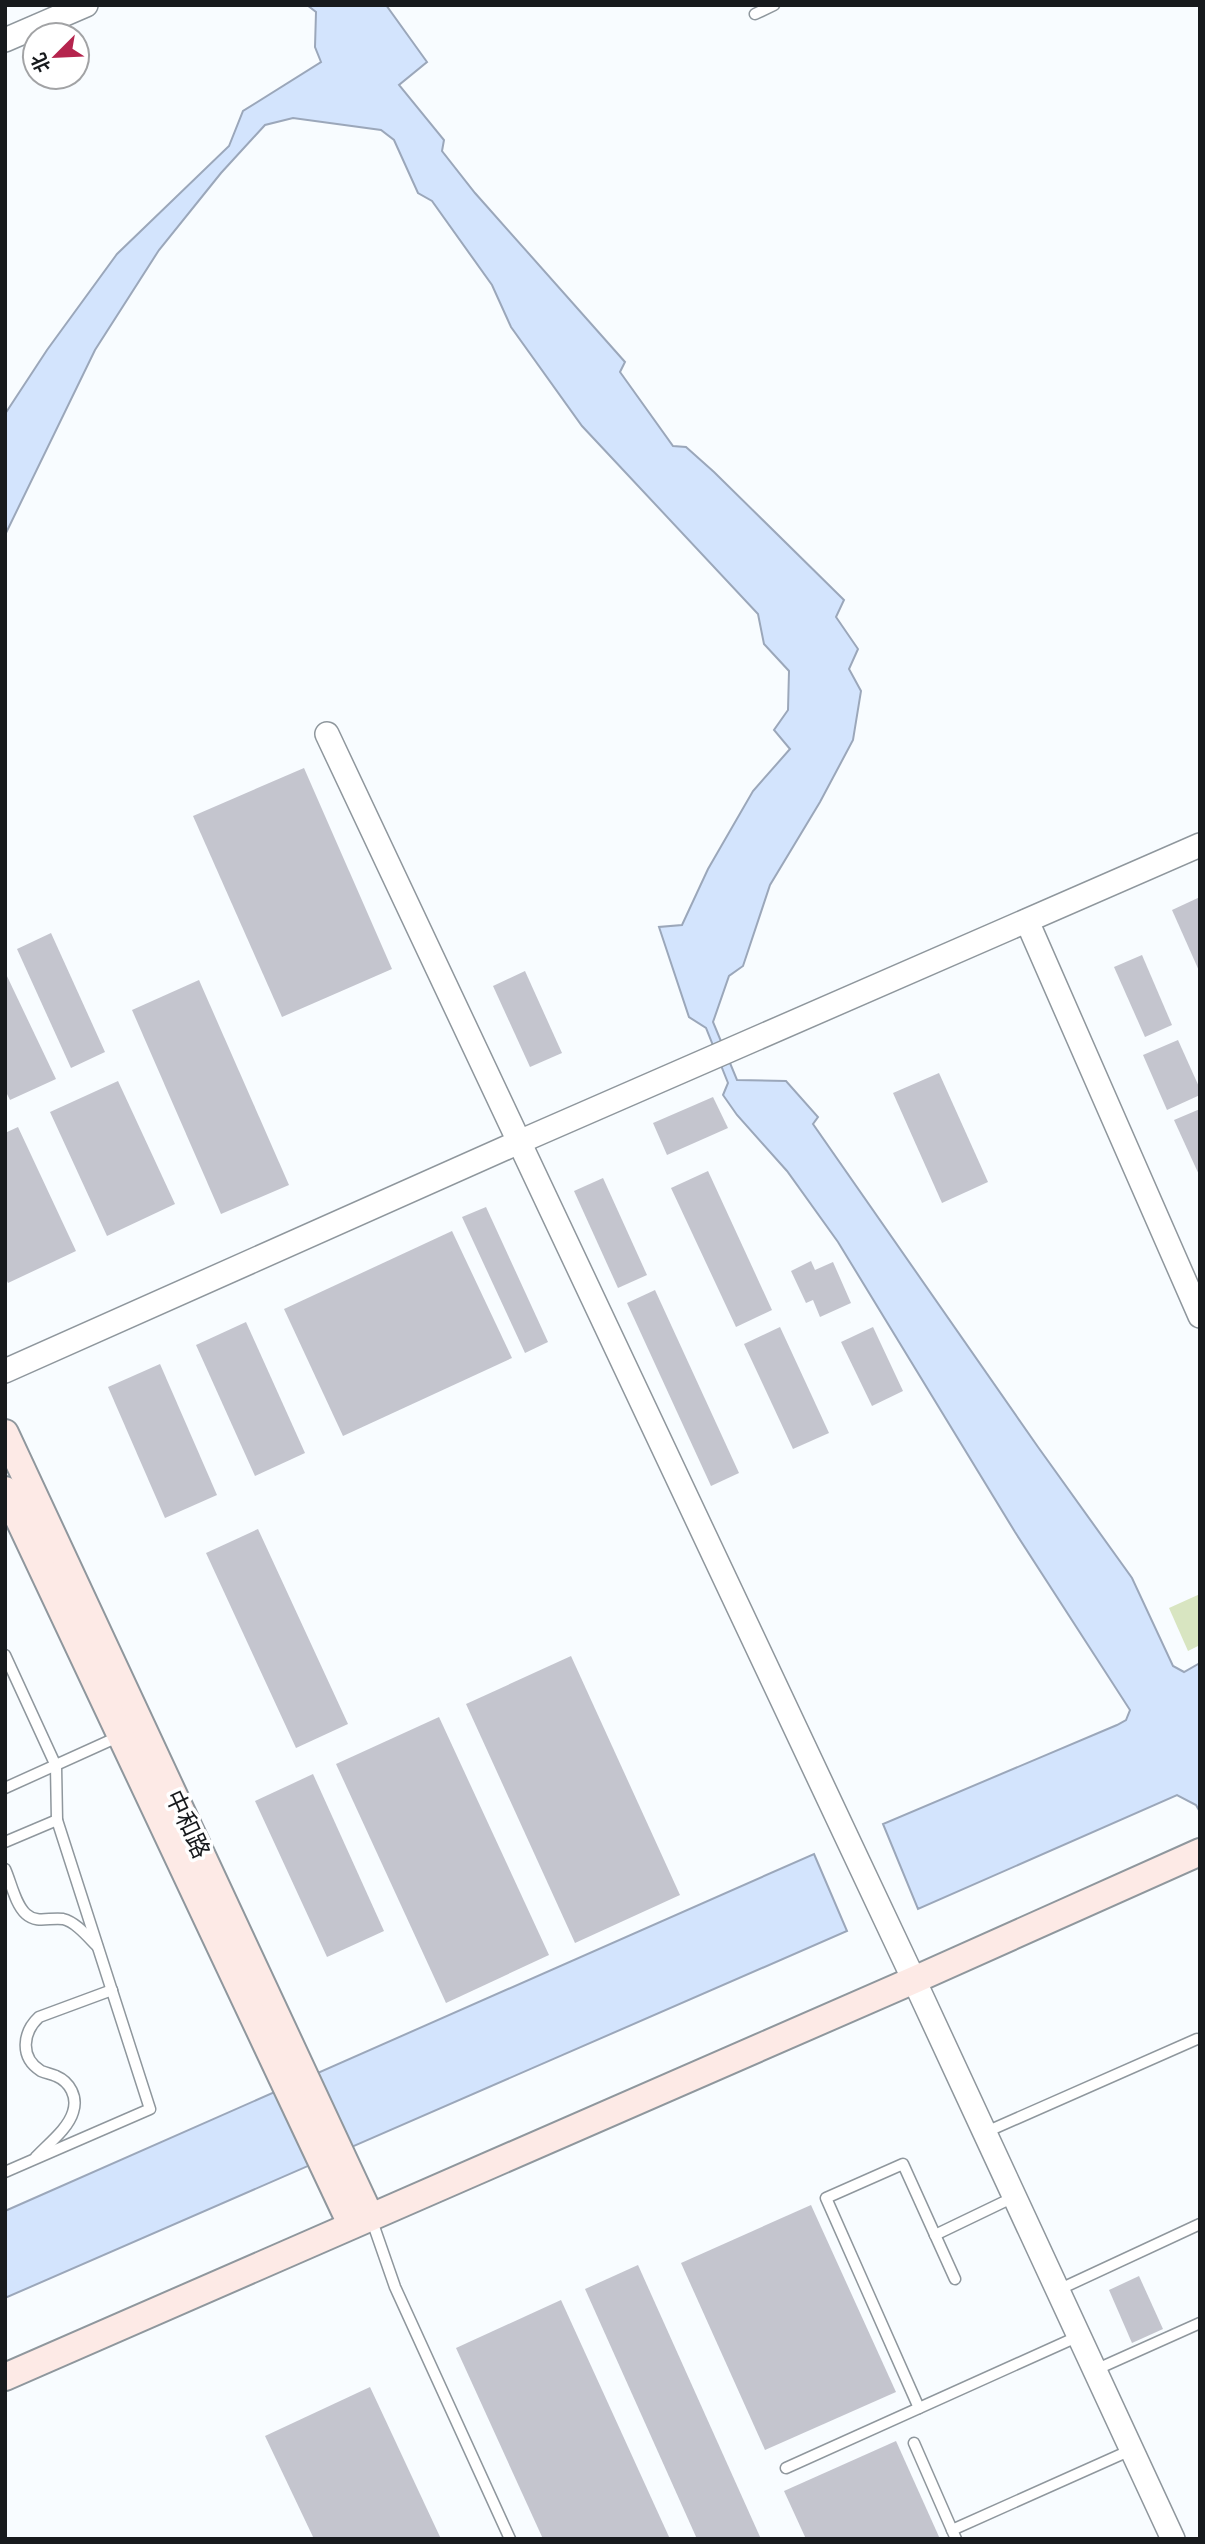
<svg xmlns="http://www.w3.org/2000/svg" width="1205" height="2544" viewBox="0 0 1205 2544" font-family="Poppins,'Noto Sans SC',sans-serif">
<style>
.green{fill:#d8e5c1}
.water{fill:#d3e4fd;stroke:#9ba7ba;stroke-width:2}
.building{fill:#c4c5ce}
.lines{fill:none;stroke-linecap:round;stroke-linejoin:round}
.service-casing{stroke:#8f979d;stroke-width:13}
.tertiary-casing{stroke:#8f979d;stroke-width:26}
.secondary-casing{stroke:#8f979d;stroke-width:30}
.service{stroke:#fff;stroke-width:10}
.tertiary{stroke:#fff;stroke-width:23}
.secondary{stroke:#fdeae6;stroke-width:26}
.labels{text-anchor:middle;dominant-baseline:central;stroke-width:7;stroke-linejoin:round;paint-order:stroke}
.street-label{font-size:24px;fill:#171a1d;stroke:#fff}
</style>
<rect width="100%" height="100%" fill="#f8fcff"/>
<path class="green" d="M1200,1594V1645L1188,1651L1169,1608Z"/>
<g class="water">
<path d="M307,5H386L427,62L399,85L444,140L442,151L475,193L625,362L620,372L673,446L686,447L714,472L844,600L836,617L858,649L849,669L861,691L853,740L820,802L770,885L743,966L729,976L713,1022L737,1080L786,1081L818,1117L813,1124L1038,1447L1132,1578L1173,1666L1184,1672L1200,1663V1812L1196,1805L1177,1795L918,1909L883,1824L1117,1725L1126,1720L1130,1710L1015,1532L838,1242L787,1171L737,1115L723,1095L728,1083L706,1028L689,1017L659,927L682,925L708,869L753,791L790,749L774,730L788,710L789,671L764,644L758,614L582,426L511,327L492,285L432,201L418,193L394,140L381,130L293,118L265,125L221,173L159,250L95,350L5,535V414L47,350L117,254L229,146L243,111L321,62L315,47L316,12Z"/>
<path d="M814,1854L847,1931L5,2298V2211Z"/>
</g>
<g class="building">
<path d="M304,768L392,969L282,1017L193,816Z"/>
<path d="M1200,897V973L1172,910Z"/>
<path d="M51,933L105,1052L71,1068L17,949Z"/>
<path d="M1142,955L1172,1025L1145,1037L1114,967Z"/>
<path d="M525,971L562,1053L530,1067L493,986Z"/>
<path d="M5,972L56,1079L10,1100L5,1090Z"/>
<path d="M199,980L289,1185L221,1214L132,1010Z"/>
<path d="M1178,1040L1200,1089V1095L1167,1110L1143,1055Z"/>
<path d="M939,1073L988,1182L942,1203L893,1093Z"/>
<path d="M118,1081L175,1204L107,1236L50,1112Z"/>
<path d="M713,1097L728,1128L667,1155L653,1123Z"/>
<path d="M1200,1109V1177L1174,1120Z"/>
<path d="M18,1127L76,1251L8,1283L5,1277V1133Z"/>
<path d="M708,1171L772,1310L736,1327L671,1188Z"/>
<path d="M603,1178L647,1275L618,1288L574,1191Z"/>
<path d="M486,1207L548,1342L525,1353L462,1217Z"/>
<path d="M452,1231L512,1358L343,1436L284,1309Z"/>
<path d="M811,1261L815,1270L833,1262L851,1303L820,1317L813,1300L806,1303L791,1271Z"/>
<path d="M655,1290L739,1473L711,1486L627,1303Z"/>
<path d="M246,1322L305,1453L255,1476L196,1345Z"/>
<path d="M780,1327L829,1433L793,1449L744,1344Z"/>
<path d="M873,1327L903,1391L872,1406L841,1342Z"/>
<path d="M160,1364L217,1495L165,1518L108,1387Z"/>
<path d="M258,1529L348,1724L296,1748L206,1553Z"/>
<path d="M571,1656L680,1895L575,1943L466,1704Z"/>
<path d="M439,1717L549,1955L446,2003L336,1764Z"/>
<path d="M313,1774L384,1931L327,1957L255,1801Z"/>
<path d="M811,2205L896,2392L765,2450L681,2263Z"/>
<path d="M638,2265L761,2539H697L585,2289Z"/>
<path d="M1139,2276L1163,2329L1132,2343L1109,2290Z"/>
<path d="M561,2300L670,2539H543L456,2348Z"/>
<path d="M370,2387L441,2539H314L265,2436Z"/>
<path d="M896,2441L940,2539H806L784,2491Z"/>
</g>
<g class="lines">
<g class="service-casing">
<g id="service">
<path d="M755,14L774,5"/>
<path d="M5,1655L56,1766L57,1820L150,2109L5,2172"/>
<path d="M5,1788L120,1736"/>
<path d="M5,1842L57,1820"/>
<path d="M5,1869C11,1882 15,1904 26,1914C37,1924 50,1917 63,1919C76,1922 88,1937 97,1946"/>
<path d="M986,2132L1197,2039"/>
<path d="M36,2157C48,2144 68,2129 73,2112C78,2097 70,2082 56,2076C51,2074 46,2073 41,2071C19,2057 23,2032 39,2017L112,1990"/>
<path d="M371,2218L395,2287L510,2539"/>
<path d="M935,2235L1014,2197"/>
<path d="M1058,2290L1200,2224"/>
<path d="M1095,2370L1200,2323"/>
<path d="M919,2408L826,2198L903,2164L955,2279"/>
<path d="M914,2443L956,2539"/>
<path d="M786,2468L1079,2336"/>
<path d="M952,2530L1131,2450"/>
</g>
</g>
<g class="tertiary-casing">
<g id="tertiary">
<path d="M5,40L86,5"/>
<path d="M327,734L914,1980L1173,2539"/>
<path d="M1027,921L1200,1316"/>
<path d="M5,1371L519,1142L1200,845"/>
</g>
</g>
<g class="secondary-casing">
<g id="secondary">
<path d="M5,1433L370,2216"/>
<path d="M5,1490L351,2224"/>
<path d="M5,2377L914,1980L1200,1852"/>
</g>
</g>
<use href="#service" class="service"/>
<use href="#tertiary" class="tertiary"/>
<use href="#secondary" class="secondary"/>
</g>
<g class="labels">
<g class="street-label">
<text transform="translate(188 1824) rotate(65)">中和路</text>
</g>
</g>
<rect width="1205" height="2544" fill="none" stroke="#171a1d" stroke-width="14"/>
<g transform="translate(56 56) rotate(246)"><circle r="33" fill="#ffffff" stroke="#a2a3a5" stroke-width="2"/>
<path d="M0-5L12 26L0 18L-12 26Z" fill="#b5244d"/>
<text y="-10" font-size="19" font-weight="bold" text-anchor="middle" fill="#171a1d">北</text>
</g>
</svg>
